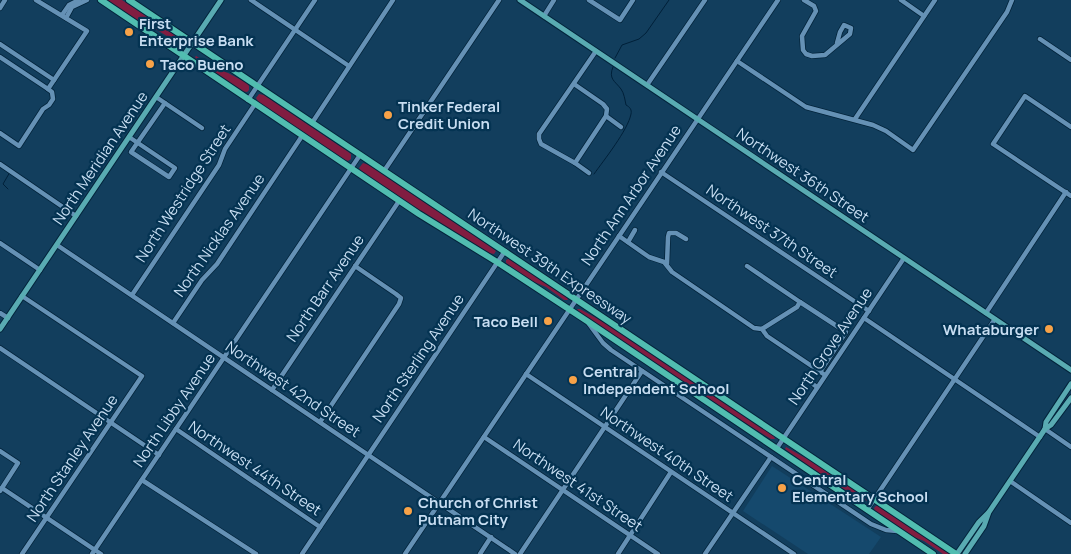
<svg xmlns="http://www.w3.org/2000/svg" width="1071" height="554" viewBox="0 0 1071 554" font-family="Manrope,sans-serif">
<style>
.built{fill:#15496d}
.green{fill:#811d41}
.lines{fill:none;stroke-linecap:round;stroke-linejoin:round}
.stream{stroke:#002039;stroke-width:1}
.minor-casing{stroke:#03243b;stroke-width:6}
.major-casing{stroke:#03243b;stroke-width:7}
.highway-casing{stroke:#03243b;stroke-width:8}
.minor{stroke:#6591b5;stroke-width:4.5}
.major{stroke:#59abb2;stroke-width:5}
.highway{stroke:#51bdb0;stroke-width:6}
.poi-dot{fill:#f7a248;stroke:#043352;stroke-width:2}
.labels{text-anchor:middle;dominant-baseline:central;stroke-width:4.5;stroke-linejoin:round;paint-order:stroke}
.poi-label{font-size:15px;font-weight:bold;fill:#c7ddf1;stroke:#043352;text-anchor:start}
.street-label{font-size:15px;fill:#c7ddf1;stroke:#043352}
</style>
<rect width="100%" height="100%" fill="#123e5d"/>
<path class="built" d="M772,466L881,537L869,554H808L743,511Z"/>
<g class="green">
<path d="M106,0H122L176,36L180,40V44L157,30L138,22Z"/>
<path d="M196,56L247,83L249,86V90L247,92L240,91L200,63L195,57Z"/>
<path d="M259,94L264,95L347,151L351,154V159L348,161L342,159L259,103L256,98Z"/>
<path d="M363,163L369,165L488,245L496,251L494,254L489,253L443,226L363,173L359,168Z"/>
<path d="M508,259H511L566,295L568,300H564L546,287L532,281L506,263V260Z"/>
<path d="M577,309H580L614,328L773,435L775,439H771L742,421L580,313Z"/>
<path d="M786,447L821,467L865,496L867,501L834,484L785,449Z"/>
<path d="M876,506H878L950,554H943L924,541L914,537L875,511L874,508Z"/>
</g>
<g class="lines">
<g class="stream">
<path d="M615,58L622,45L639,39L646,33L669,0"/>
<path d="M594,174C604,160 628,130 631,114C632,110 630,107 626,105C625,100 624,93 621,89C615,81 608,79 613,67"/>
<path d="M8,189L3,184L10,172"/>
</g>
<g class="minor-casing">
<g id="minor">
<path d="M251,0L349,66"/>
<path d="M589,0L620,20L633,0"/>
<path d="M804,0L814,6L816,11L802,36L803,50L806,54L812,56L825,55L850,34L851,28L844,25L840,32L837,43"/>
<path d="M901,0L924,16"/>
<path d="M0,8L5,0"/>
<path d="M62,15L69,5L79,0"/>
<path d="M544,16L554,0"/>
<path d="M66,18L72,7L87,0"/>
<path d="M1040,39L1071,60"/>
<path d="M0,44L54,80"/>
<path d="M0,57L48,89"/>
<path d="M737,61L806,107L873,125L886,131L913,150L1007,12L1012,0"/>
<path d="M574,84L603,104L607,109L606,116L575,163"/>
<path d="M647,85L705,0"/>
<path d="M156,97L202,128"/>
<path d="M248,100L315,0"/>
<path d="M606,116L621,127"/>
<path d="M855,119L935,0"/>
<path d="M312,123L393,0"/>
<path d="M1071,127L1025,96L993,144L1071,196"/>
<path d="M0,133L19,146L43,109L49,105L53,99L52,92L48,89L87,31L36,0"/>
<path d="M129,137L175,168L169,177L131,152L165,103"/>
<path d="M0,164L76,216"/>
<path d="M384,171L499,0"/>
<path d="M661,172L869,311"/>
<path d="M589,173L575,163L541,144L539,139V134L596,51"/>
<path d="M619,236L649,257L664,262L672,272L754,328L762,329L767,336L825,375"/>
<path d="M628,242L635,230"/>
<path d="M0,243L40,270"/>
<path d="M57,245L515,554"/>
<path d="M667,264L668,237L669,233H676L686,239"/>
<path d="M747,266L800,302L797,307L762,329"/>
<path d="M132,295L219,165L225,149L255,104"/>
<path d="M22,296L142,376L22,554"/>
<path d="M800,302L846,332L820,372"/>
<path d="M0,313L8,318"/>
<path d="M986,313L1066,192"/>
<path d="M864,318L1040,437"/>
<path d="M173,323L202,280L217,264L302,136"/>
<path d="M589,324L603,343L611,350L871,524L886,530L897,531"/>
<path d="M0,348L159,455"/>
<path d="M526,374L794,554"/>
<path d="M807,380L817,387"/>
<path d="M272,390L399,201"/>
<path d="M320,422L399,304L401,298L396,294L355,266"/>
<path d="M176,429L320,527"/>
<path d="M1045,429L1071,447"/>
<path d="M484,437L658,554"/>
<path d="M777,448L904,258"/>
<path d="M0,451L18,463L0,491"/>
<path d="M142,480L256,554"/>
<path d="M1010,481L1071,523"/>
<path d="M2,488L101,554"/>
<path d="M867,510L995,319"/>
<path d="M92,554L360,155"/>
<path d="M302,554L505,251"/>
<path d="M405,554L778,0"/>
<path d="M480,554L491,537"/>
<path d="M520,554L642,371"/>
<path d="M618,554L671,472"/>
<path d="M705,554L771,457"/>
</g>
</g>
<g class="major-casing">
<g id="major">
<path d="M520,0L1071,370"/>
<path d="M0,329L221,0"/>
<path d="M1045,429L1051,425L1071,398"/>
<path d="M957,554L979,522L988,513"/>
<path d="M965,554L984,526L989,512L1045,429L1046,422L1071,384"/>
</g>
</g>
<g class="highway-casing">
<g id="highway">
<path d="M101,0L419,214L497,262L587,321L933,554"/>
<path d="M129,0L956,554"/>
</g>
</g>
<use href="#minor" class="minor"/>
<use href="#major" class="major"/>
<use href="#highway" class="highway"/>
</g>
<g class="poi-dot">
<circle cx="129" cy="32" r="5"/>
<circle cx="150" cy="64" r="5"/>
<circle cx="388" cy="115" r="5"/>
<circle cx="548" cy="321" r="5"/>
<circle cx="1049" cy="329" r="5"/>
<circle cx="573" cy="380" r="5"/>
<circle cx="782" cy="488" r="5"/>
<circle cx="408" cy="511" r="5"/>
</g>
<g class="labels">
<g class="poi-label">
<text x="139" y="23">First<tspan x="139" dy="17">Enterprise Bank</tspan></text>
<text x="160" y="64">Taco Bueno</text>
<text x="398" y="106">Tinker Federal<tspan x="398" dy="17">Credit Union</tspan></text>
<text x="538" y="321" text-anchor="end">Taco Bell</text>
<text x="1039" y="329" text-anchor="end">Whataburger</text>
<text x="583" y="371">Central<tspan x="583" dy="17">Independent School</tspan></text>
<text x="792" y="479">Central<tspan x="792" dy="17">Elementary School</tspan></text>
<text x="418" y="502">Church of Christ<tspan x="418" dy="17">Putnam City</tspan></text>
</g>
<g class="street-label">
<text transform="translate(100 158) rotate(-56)">North Meridian Avenue</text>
<text transform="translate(803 175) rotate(34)">Northwest 36th Street</text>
<text transform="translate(183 193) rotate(-57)">North Westridge Street</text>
<text transform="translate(631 195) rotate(-56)">North Ann Arbor Avenue</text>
<text transform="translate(772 231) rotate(34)">Northwest 37th Street</text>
<text transform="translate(219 235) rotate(-55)">North Nicklas Avenue</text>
<text transform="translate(550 266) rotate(34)">Northwest 39th Expressway</text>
<text transform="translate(325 288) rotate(-56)">North Barr Avenue</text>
<text transform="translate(830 346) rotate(-56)">North Grove Avenue</text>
<text transform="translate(418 358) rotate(-56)">North Sterling Avenue</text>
<text transform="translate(293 389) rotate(34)">Northwest 42nd Street</text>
<text transform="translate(174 410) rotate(-56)">North Libby Avenue</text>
<text transform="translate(667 454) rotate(34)">Northwest 40th Street</text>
<text transform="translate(72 458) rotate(-56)">North Stanley Avenue</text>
<text transform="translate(255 468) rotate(34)">Northwest 44th Street</text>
<text transform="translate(578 485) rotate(34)">Northwest 41st Street</text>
</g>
</g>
</svg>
